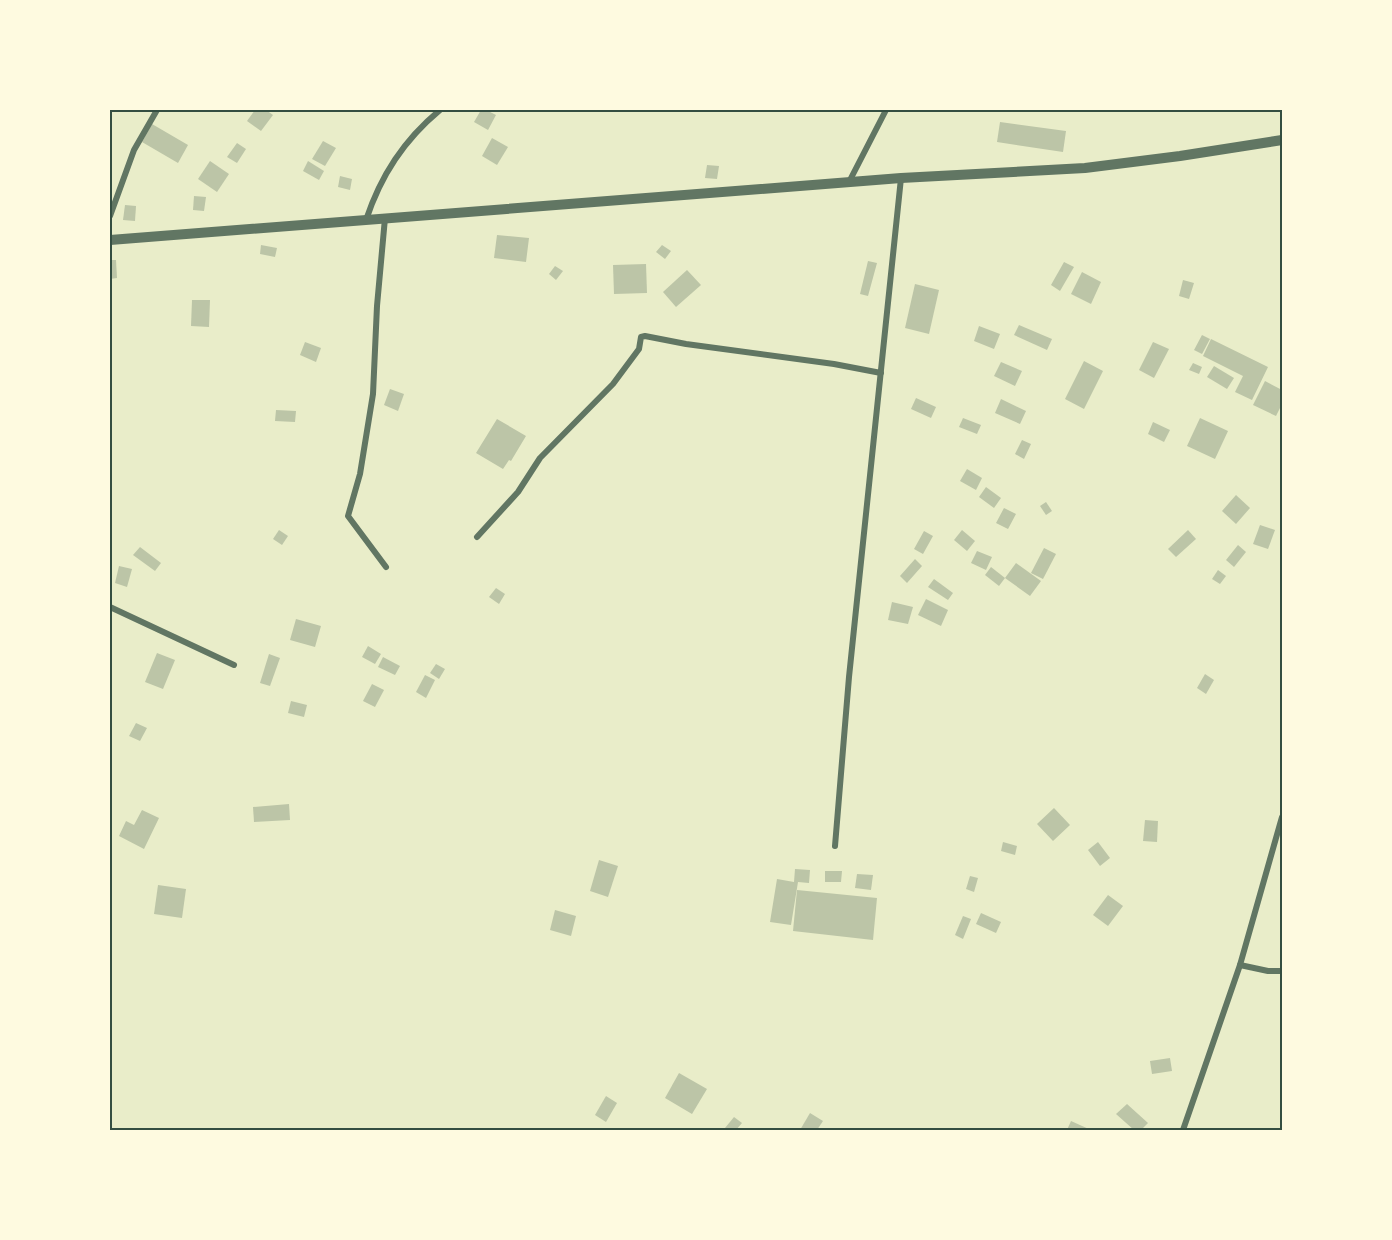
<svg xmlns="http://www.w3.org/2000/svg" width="1392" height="1240" viewBox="0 0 1392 1240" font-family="Roboto,sans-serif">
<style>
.building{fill:#bcc5a7}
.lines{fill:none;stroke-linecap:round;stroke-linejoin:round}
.minor{stroke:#617663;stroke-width:6}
.tertiary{stroke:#617663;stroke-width:10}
.neatline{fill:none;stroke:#344e41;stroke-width:2}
</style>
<rect width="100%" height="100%" fill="#e9edc9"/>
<g class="building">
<path d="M255,110H266L273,115L261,131L247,121Z"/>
<path d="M481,110H486L496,115L488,130L474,122Z"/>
<path d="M1000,122L1066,131L1063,152L997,142Z"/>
<path d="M152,124L188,145L178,163L142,142Z"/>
<path d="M492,138L508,147L497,165L482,156Z"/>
<path d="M323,141L336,148L325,166L312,159Z"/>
<path d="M237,143L246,149L237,163L227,157Z"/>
<path d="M210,161L229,174L217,192L198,179Z"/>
<path d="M308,161L324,171L319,180L303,171Z"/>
<path d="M707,165L719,166L717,179L705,178Z"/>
<path d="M340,176L352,179L350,190L338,187Z"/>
<path d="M194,196L206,197L204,211L193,210Z"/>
<path d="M125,205L136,206L135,221L123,220Z"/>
<path d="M497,235L529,238L526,262L494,258Z"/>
<path d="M261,245L277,248L275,257L260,254Z"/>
<path d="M662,245L671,251L665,259L656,252Z"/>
<path d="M110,260H116L117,278L110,279Z"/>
<path d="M868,261L877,263L868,296L860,294Z"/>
<path d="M1064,262L1074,267L1060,291L1051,285Z"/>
<path d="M646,264L647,293L614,294L613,265Z"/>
<path d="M555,266L563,271L556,280L549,274Z"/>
<path d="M687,270L701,285L676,307L663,292Z"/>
<path d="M1082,272L1101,282L1091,304L1071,294Z"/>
<path d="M1183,280L1194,283L1189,299L1179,296Z"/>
<path d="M915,284L939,290L929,334L905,328Z"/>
<path d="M192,300H210L209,327L191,326Z"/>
<path d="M1019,325L1052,339L1047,350L1014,335Z"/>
<path d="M979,326L1000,334L994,349L974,341Z"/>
<path d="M1202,335L1210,339L1202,354L1194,350Z"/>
<path d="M1211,339L1268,367L1252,400L1235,392L1243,376L1203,356Z"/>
<path d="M305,342L321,348L316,362L300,355Z"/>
<path d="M1153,342L1169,349L1154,378L1139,370Z"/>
<path d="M1084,361L1103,371L1084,409L1065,399Z"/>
<path d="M1001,362L1022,371L1015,386L994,376Z"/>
<path d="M1193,363L1202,367L1199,374L1189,370Z"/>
<path d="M1214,366L1234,378L1227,389L1207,377Z"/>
<path d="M1265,381L1282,390V404L1276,416L1253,405Z"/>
<path d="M390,389L404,394L398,411L384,405Z"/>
<path d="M916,398L936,407L931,418L911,409Z"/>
<path d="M1001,399L1026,411L1020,424L995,413Z"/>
<path d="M276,410L296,411L295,422L275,421Z"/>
<path d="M963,418L981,425L977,434L959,427Z"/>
<path d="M1200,418L1228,431L1215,459L1187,446Z"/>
<path d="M497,419L526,436L511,461L509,460L503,469L476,453Z"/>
<path d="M1153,422L1170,430L1164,442L1148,434Z"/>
<path d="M1022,440L1031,444L1024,459L1015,454Z"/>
<path d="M967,469L982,478L976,490L960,481Z"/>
<path d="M986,487L1001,498L994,508L979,497Z"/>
<path d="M1236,495L1250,508L1236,524L1222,511Z"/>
<path d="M1046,502L1052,511L1046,515L1040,506Z"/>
<path d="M1004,508L1016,514L1008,529L996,523Z"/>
<path d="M1260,525L1275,530L1268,549L1253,544Z"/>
<path d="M279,530L288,536L282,545L273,539Z"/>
<path d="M962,530L975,541L967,551L954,540Z"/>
<path d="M1188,530L1196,539L1176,557L1168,549Z"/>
<path d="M924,531L933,536L923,554L914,549Z"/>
<path d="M1238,545L1246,552L1234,567L1226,560Z"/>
<path d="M140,547L161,563L155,571L133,555Z"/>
<path d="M1044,548L1056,554L1043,579L1031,573Z"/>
<path d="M977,551L992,557L986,570L971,563Z"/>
<path d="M915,559L922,566L907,583L900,576Z"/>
<path d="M1016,563L1041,581L1030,596L1005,578Z"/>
<path d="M119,566L132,569L127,587L115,583Z"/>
<path d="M991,567L1005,578L999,586L985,575Z"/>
<path d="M1218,570L1226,576L1220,584L1212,579Z"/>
<path d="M934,579L953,593L948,600L928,587Z"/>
<path d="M496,588L505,594L499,604L489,597Z"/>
<path d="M926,599L948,610L941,626L918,615Z"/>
<path d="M892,602L913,607L908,624L888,620Z"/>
<path d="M296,619L321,626L315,647L290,640Z"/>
<path d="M368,646L381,654L375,664L362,657Z"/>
<path d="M157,653L175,660L163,689L145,682Z"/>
<path d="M269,654L280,658L270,686L260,683Z"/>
<path d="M383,657L400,666L395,675L378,667Z"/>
<path d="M436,664L445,669L439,679L430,673Z"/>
<path d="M1205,674L1214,680L1206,694L1197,688Z"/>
<path d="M425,675L435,680L426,698L416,692Z"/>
<path d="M372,684L384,690L375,707L363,701Z"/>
<path d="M291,701L307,705L304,717L288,713Z"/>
<path d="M136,723L147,728L140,741L129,736Z"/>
<path d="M289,804L290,820L254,822L253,807Z"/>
<path d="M1054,808L1070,825L1053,841L1037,824Z"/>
<path d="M142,810L159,818L144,849L119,836L126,821L134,825Z"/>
<path d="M1145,820L1158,821L1157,842L1143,841Z"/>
<path d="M1003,842L1017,846L1015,855L1001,851Z"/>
<path d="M1098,842L1110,858L1100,866L1088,850Z"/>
<path d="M599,860L618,866L608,897L590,891Z"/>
<path d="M795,869L810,870L809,883L798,882L791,925L770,922L777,879L794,882Z"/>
<path d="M825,871H842L841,882H825Z"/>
<path d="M857,874L873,875L871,890L855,888Z"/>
<path d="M970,876L978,878L974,892L966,889Z"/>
<path d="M158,885L186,889L182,918L154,914Z"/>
<path d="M797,890L877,898L873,940L793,931Z"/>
<path d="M1108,895L1123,906L1108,926L1093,915Z"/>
<path d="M555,910L576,916L571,936L550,930Z"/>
<path d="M981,913L1001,922L996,933L976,924Z"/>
<path d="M963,916L971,919L963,939L955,935Z"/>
<path d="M1170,1058L1172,1071L1152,1074L1150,1061Z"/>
<path d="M679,1073L707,1089L692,1114L665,1098Z"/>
<path d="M606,1096L617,1103L606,1122L595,1115Z"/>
<path d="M1127,1104L1148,1123L1141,1130H1134L1116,1114Z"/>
<path d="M810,1113L823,1121L817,1130H800Z"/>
<path d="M734,1117L742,1123L736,1130H729L725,1128Z"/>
<path d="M1071,1121L1091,1130H1067Z"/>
</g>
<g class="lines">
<g class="minor">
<path d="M849,182L886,110"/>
<path d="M110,216L134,150L157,110"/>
<path d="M385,218L377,306L373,394L360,474L348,516L386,567"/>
<path d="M366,220C381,175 404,140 440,110"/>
<path d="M477,537L518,492L540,458L613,384L639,349L641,337L645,336L686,344L834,364L881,373"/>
<path d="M110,607L234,665"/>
<path d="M835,846L849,677L901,178"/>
<path d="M1240,965L1268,971H1282"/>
<path d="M1183,1130L1240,965L1282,817"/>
</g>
<path class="tertiary" d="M110,240L901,178L1085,168L1180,156L1282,140"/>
</g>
<rect width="1392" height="1240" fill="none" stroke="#fefae0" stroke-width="222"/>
<rect x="111" y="111" width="1170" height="1018" class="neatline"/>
</svg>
